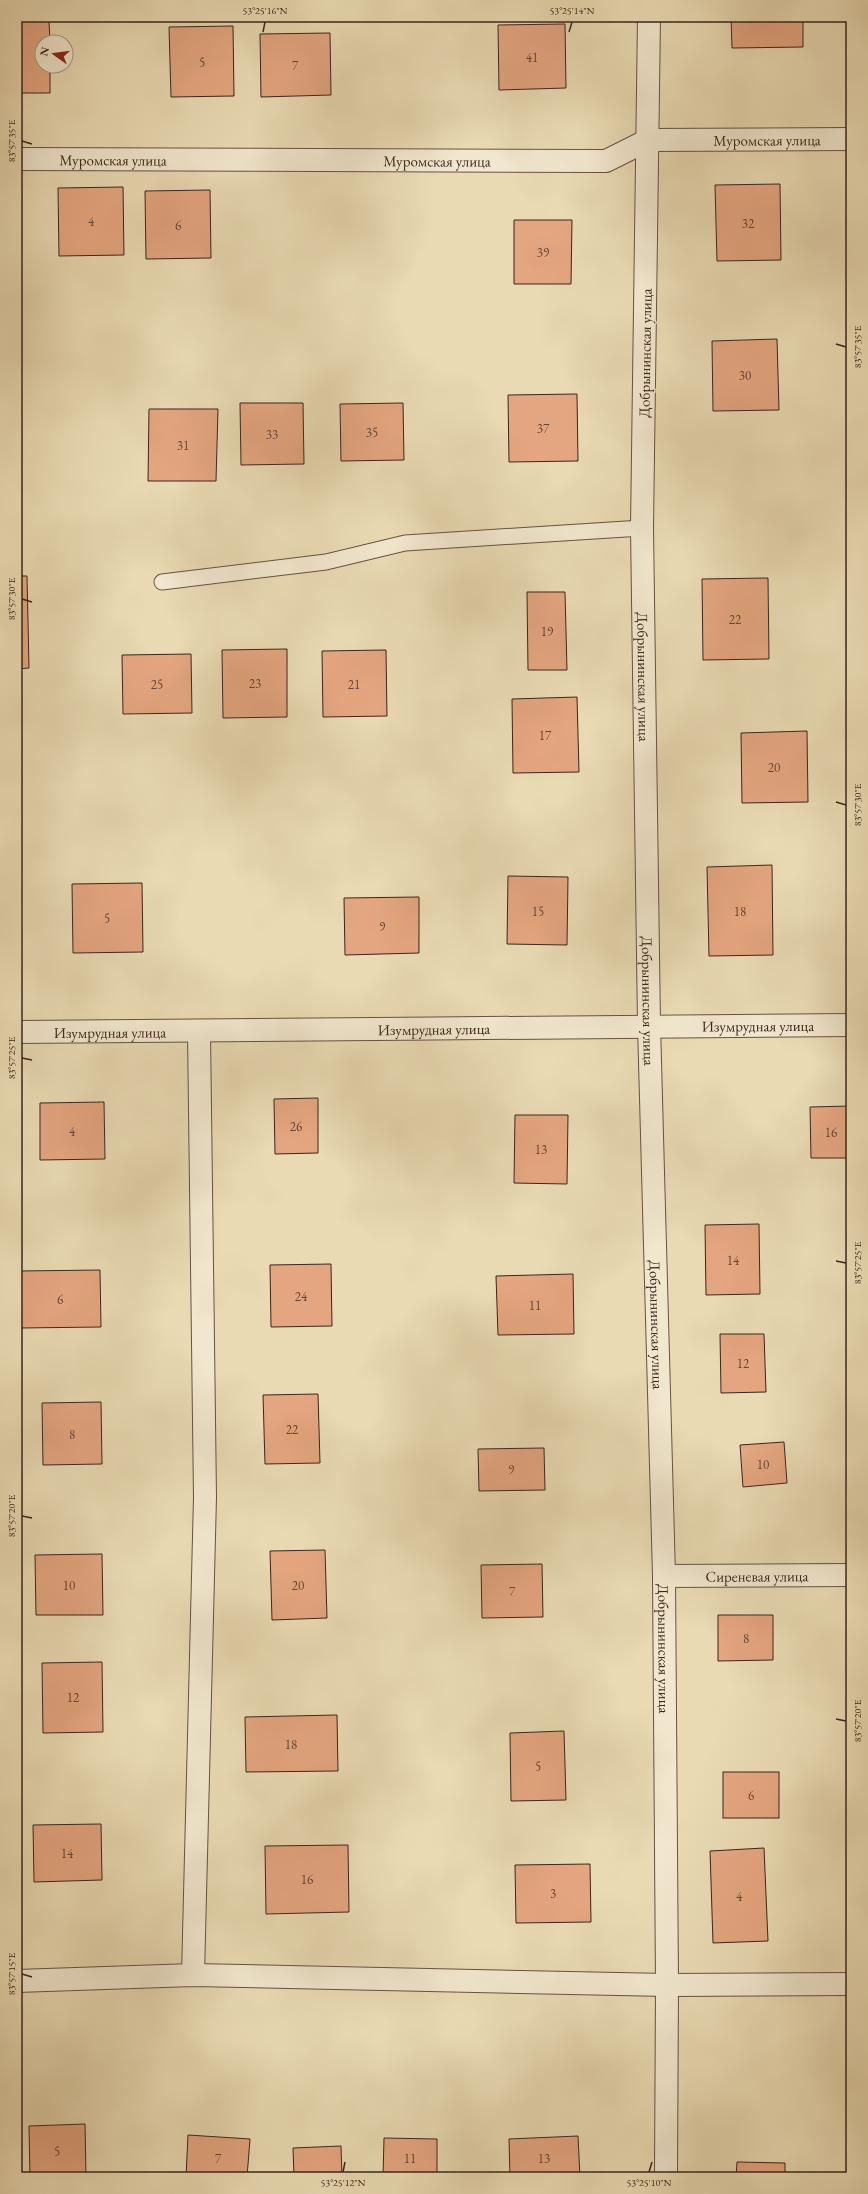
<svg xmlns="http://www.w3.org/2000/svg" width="868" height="2194" viewBox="0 0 868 2194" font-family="'EB Garamond',serif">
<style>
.building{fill:#e4a680;stroke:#3b251c}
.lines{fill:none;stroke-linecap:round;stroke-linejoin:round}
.service-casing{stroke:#665242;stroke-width:17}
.minor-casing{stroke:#665242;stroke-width:24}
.service{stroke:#f1e7ce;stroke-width:15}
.minor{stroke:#f1e7ce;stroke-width:22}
.ticks{fill:none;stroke:#3b251c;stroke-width:1.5}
.labels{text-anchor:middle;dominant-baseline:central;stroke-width:3;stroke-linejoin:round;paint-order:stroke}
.number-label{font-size:13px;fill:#654535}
.street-label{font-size:15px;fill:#3b251c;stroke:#f1e7ce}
.neatline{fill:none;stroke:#3b251c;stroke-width:1.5}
.ticks-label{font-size:10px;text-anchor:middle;fill:#3b251c}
</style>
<rect width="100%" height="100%" fill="#e9dab3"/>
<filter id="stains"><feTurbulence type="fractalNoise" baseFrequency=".005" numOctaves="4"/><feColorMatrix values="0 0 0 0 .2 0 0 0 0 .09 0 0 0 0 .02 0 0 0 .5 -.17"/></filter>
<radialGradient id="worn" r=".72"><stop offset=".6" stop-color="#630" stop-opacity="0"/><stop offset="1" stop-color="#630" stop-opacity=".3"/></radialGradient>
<g class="building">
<path d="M731,17H803V47L732,48Z"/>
<path d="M17,21H49L50,42H42V66H50V93H17Z"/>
<path d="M565,24L566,88L499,90L498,25Z"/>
<path d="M233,26L234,96L171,97L169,27Z"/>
<path d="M330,33L331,95L261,97L260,34Z"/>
<path d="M780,184L781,260L717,261L715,185Z"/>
<path d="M123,187L124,255L59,256L58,188Z"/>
<path d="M210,190L211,258L146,259L145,191Z"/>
<path d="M514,220H572L571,284H514Z"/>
<path d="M777,339L779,410L713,411L712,341Z"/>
<path d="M577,394L578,461L509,462L508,395Z"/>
<path d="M240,403H303L304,464L241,465Z"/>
<path d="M403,403L404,460L341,461L340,404Z"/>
<path d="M149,409H218L216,481H148Z"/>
<path d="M17,459L19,506H17Z"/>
<path d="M17,576H27L29,668L17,669Z"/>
<path d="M768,578L769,659L703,660L702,579Z"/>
<path d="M527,592H565L567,670H528Z"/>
<path d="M287,649V717L223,718L222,650Z"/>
<path d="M386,650L387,716L323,717L322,651Z"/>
<path d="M191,654L192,713L123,714L122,655Z"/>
<path d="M577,697L579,772L513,773L512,699Z"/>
<path d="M807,731L808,802L742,803L741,733Z"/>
<path d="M772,865L773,955L709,956L707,867Z"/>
<path d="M508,876L568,877L567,945L507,944Z"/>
<path d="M142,883L143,952L73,953L72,884Z"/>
<path d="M419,897V953L345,955L344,898Z"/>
<path d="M318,1098V1153L275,1154L274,1099Z"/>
<path d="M104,1102L105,1159L40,1160V1103Z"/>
<path d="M851,1106V1158H811L810,1107Z"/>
<path d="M515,1115H568L567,1184L514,1183Z"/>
<path d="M759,1224L760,1294L706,1295L705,1225Z"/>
<path d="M331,1264L332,1326L271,1327L270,1265Z"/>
<path d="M100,1270L101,1327L20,1328L19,1271Z"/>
<path d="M573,1274L574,1334L498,1335L496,1276Z"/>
<path d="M720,1334H764L766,1392L721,1393Z"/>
<path d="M318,1394L320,1463L265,1464L263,1395Z"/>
<path d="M101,1402L102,1464L43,1465L42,1403Z"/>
<path d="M784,1442L787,1483L743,1487L740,1445Z"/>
<path d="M544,1448L545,1490L479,1491L478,1449Z"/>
<path d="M325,1550L327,1618L272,1620L270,1551Z"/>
<path d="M102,1554L103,1615H36L35,1555Z"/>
<path d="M542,1564L543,1617L482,1618L481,1565Z"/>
<path d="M718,1615H773V1660L718,1661Z"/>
<path d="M102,1662L103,1732L43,1733L42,1663Z"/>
<path d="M337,1715L338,1771L246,1772L245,1717Z"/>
<path d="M564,1731L566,1800L511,1801L510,1733Z"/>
<rect x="723" y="1772" width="56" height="46"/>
<path d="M101,1824L102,1880L34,1882L33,1825Z"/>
<path d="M348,1845L349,1912L266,1914L265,1846Z"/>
<path d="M764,1848L768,1941L713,1943L710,1851Z"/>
<path d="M590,1864L591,1922L516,1923L515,1865Z"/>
<path d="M85,2124L86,2177H30L29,2126Z"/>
<path d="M188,2135L250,2139L247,2177H186Z"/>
<path d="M578,2136L580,2177H510L509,2139Z"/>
<path d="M384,2138L437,2139V2177H383Z"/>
<path d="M341,2146L342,2177H294L293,2148Z"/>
<path d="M737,2162L785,2163V2177H736Z"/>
<rect x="847" y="2163" width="4" height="14"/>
</g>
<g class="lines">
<g class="service-casing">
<path id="service" d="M162,582L326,562L405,543L642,528"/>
</g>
<g class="minor-casing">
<g id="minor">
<path id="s1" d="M649,17L642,528L649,1025L664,1576L667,1985L666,2177"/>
<path id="s2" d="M17,159L606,161L648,140L851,139"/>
<path id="s3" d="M17,1032C295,1032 573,1025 851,1025"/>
<path id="s4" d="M664,1576L851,1575"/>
<path d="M193,1975L205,1497L199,1032"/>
<path d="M17,1981L193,1975L667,1985L851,1984"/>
</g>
</g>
<use href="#service" class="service"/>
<use href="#minor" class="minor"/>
</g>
<path class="ticks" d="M263,32L265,22M569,32L572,22M22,141L32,144M836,344L846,347M22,599L32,602M836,802L846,805M22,1058L32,1060M836,1261L846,1263M22,1516L32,1518M836,1719L846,1721M22,1974L32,1977M343,2172L345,2162M649,2172L652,2162"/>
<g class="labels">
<g class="number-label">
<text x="532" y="57">41</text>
<text x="202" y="62">5</text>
<text x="295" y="65">7</text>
<text x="91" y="221">4</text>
<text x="748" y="223">32</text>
<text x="178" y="225">6</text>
<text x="543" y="252">39</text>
<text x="745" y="375">30</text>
<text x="543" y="428">37</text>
<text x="372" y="432">35</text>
<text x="272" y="434">33</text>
<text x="183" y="445">31</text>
<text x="735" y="619">22</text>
<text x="547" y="631">19</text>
<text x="255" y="683">23</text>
<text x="157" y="684">25</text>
<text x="354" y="684">21</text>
<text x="545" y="735">17</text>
<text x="774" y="767">20</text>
<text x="538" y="911">15</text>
<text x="740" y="911">18</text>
<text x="107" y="918">5</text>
<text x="382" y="926">9</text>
<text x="296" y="1126">26</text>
<text x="72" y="1131">4</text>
<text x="831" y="1132">16</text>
<text x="541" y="1149">13</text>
<text x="733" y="1260">14</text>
<text x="301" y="1296">24</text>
<text x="60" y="1299">6</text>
<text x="535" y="1305">11</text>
<text x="743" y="1363">12</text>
<text x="292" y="1429">22</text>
<text x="72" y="1434">8</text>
<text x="763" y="1464">10</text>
<text x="511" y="1469">9</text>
<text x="69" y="1585">10</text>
<text x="298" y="1585">20</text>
<text x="512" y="1591">7</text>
<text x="746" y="1638">8</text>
<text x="73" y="1697">12</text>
<text x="291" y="1744">18</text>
<text x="538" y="1766">5</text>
<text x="751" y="1795">6</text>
<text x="67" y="1853">14</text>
<text x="307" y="1879">16</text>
<text x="553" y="1893">3</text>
<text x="739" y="1896">4</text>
<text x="57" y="2151">5</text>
<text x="218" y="2158">7</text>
<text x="410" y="2158">11</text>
<text x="544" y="2158">13</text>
</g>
<g class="street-label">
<text stroke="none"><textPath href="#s2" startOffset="755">Муромская улица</textPath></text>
<text stroke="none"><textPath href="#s2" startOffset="96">Муромская улица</textPath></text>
<text stroke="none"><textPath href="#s2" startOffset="420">Муромская улица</textPath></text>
<text transform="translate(645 353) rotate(-89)">Добрынинская улица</text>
<text stroke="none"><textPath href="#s1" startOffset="660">Добрынинская улица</textPath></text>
<text stroke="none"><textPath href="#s1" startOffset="984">Добрынинская улица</textPath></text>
<text stroke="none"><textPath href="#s3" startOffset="741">Изумрудная улица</textPath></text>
<text stroke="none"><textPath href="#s3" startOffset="417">Изумрудная улица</textPath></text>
<text stroke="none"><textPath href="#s3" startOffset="93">Изумрудная улица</textPath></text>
<text stroke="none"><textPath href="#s1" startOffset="1308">Добрынинская улица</textPath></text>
<text stroke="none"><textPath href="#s4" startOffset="93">Сиреневая улица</textPath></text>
<text stroke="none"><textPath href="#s1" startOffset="1632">Добрынинская улица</textPath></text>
</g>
</g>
<rect width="868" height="2194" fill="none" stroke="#e9dab3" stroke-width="44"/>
<g transform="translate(54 54) rotate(284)"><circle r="19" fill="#f1e7ce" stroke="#a89987"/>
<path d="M0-3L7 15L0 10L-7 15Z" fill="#8f2418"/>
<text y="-6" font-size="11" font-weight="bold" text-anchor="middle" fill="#3b251c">N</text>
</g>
<rect x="22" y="22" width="824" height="2150" class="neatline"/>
<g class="ticks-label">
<text x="265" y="14">53°25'16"N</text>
<text x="572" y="14">53°25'14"N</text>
<text transform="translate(11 141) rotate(-90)" y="4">83°57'35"E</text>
<text transform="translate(857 347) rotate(-90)" y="4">83°57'35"E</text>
<text transform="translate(11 599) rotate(-90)" y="4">83°57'30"E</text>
<text transform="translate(857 805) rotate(-90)" y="4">83°57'30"E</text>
<text transform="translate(11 1058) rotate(-90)" y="4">83°57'25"E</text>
<text transform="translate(857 1263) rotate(-90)" y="4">83°57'25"E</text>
<text transform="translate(11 1516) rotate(-90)" y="4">83°57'20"E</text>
<text transform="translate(857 1721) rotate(-90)" y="4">83°57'20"E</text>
<text transform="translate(11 1974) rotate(-90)" y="4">83°57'15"E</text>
<text x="343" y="2186">53°25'12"N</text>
<text x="649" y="2186">53°25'10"N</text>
</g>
<rect width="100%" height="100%" filter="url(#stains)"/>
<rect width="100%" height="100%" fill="url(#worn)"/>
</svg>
